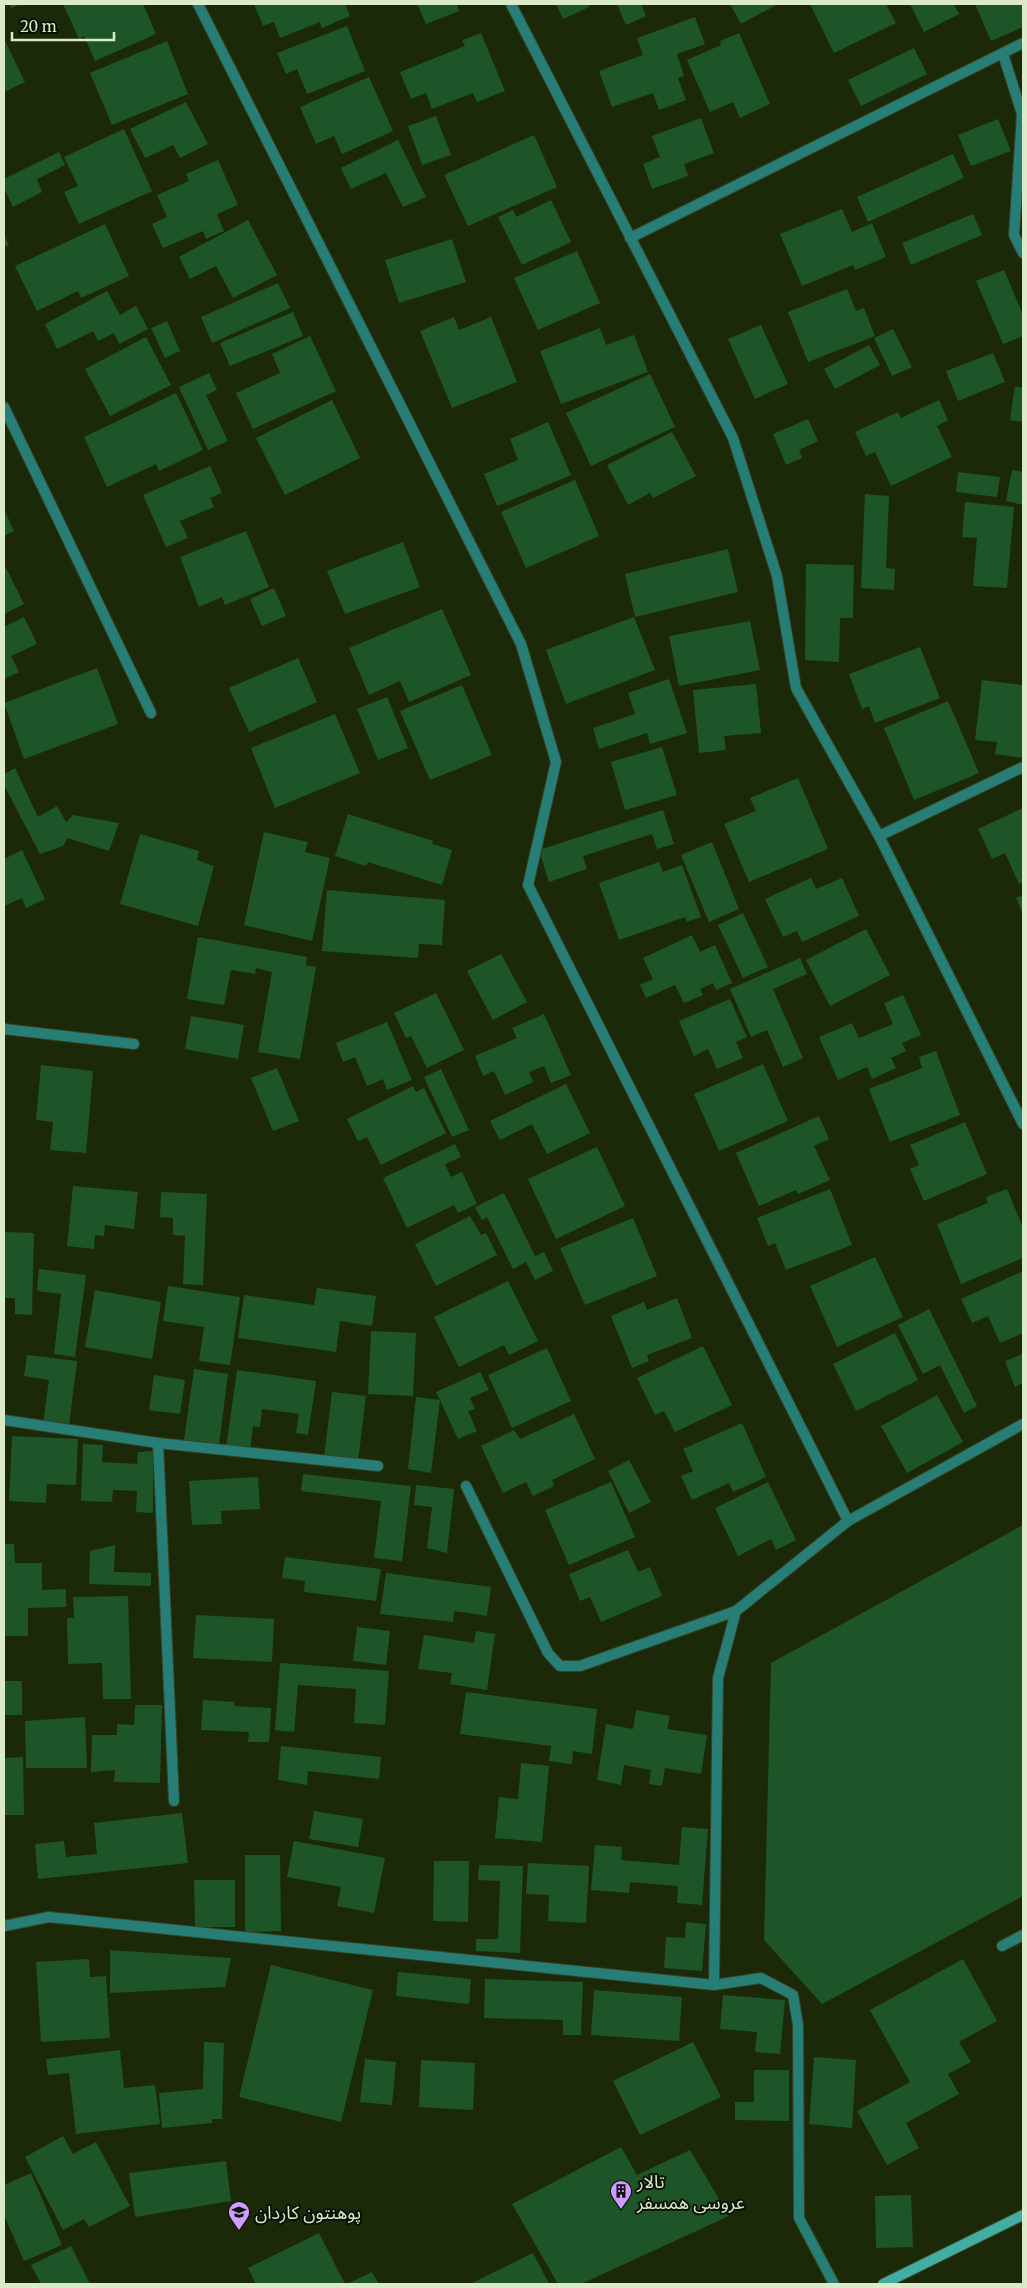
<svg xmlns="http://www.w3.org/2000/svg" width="1027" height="2288" viewBox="0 0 1027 2288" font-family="Merriweather,'Noto Sans Arabic',serif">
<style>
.building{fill:#1d5528}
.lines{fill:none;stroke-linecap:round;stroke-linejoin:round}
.lane-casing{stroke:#374423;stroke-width:12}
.street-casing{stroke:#374423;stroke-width:12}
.secondary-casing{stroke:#374423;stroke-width:12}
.lane{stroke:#277e77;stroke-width:10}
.street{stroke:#277e77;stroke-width:10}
.secondary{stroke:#41ada4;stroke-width:10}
.labels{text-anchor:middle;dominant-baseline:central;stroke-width:4;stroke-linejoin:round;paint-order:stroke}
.poi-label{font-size:18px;fill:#dbeac9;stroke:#081100;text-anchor:start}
</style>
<rect width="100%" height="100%" fill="#1c2908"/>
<g class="building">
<path d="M9,4H21L11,8Z"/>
<path d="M63,4H143L156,34L95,61L84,36L79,39Z"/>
<path d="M254,4H345L350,16L322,28L320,22L280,38L274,22L263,26Z"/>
<path d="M417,4H457L459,11L426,24Z"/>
<path d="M556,4H588L589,7L563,19Z"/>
<path d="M617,4H641L646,16L626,25Z"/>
<path d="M730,4H778L741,24Z"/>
<path d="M810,4H886L896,23L834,53Z"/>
<path d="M910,4H954L959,14L924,32Z"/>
<path d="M975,4H1023V27L991,41Z"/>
<path d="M695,17L705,44L677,54L684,76L678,78L686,100L659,110L653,93L612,107L599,71L643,55L637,38Z"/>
<path d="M347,26L365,71L307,94L297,69L286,74L277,53Z"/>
<path d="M481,33L505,91L477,102L473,93L432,109L426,93L411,99L400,72L465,46L462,40Z"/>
<path d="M739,33L770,104L740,118L733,102L710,112L687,60L721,45L720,41Z"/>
<path d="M4,39L25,82L4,92Z"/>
<path d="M167,41L188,94L112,125L90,73Z"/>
<path d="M914,48L927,74L861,106L848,80Z"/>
<path d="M369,77L393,131L342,154L334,136L316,144L300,107Z"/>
<path d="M186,102L208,144L180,158L173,145L145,158L130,129Z"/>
<path d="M436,116L451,155L422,165L408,126Z"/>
<path d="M701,118L714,153L684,164L688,176L652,189L643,164L660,157L652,136Z"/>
<path d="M998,119L1011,151L971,166L958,135Z"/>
<path d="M124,129L152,191L79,224L64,192L78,186L64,157Z"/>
<path d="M534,135L557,187L468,226L444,175Z"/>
<path d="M398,140L426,197L403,207L386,173L351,189L341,168Z"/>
<path d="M59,152L65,165L37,179L42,192L13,207L4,188V179Z"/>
<path d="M953,154L964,178L868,222L857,197Z"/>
<path d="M218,160L238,205L217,214L224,231L206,239L203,231L163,248L152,224L167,217L157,195L189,181L186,174Z"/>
<path d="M551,200L571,242L522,265L498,217L513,210L516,217Z"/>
<path d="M842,209L852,232L872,223L886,257L855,270L853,265L802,286L780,234Z"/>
<path d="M973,214L982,235L911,265L902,243Z"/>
<path d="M248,220L277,275L233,298L216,266L190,279L179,257Z"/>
<path d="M105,224L129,276L81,298L78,291L37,311L15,266Z"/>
<path d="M4,235L9,245L4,247Z"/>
<path d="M452,239L466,282L399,303L385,260Z"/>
<path d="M577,251L600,303L538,330L514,278Z"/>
<path d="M1004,270L1023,315V336L1003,344L976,281Z"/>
<path d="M278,283L290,308L212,343L201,317Z"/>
<path d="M847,289L856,311L864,308L875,336L808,362L788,312Z"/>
<path d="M107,291L120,315L136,306L148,329L119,344L114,333L98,341L93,331L57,349L45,324Z"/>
<path d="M293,312L303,336L230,366L220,343Z"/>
<path d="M454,317L459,330L491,317L517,382L452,408L420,331Z"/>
<path d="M167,321L180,351L165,358L151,328Z"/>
<path d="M761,325L788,384L755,399L728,339Z"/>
<path d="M600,328L606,345L634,335L648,372L561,404L540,351Z"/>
<path d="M893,329L912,367L892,376L874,338Z"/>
<path d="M310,336L336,391L253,429L236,393L280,373L272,354Z"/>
<path d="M146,337L171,385L110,416L85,369Z"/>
<path d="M869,345L880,365L835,389L824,369Z"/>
<path d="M993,353L1005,382L958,401L946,371Z"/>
<path d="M209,373L217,390L206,395L228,441L208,450L179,387Z"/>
<path d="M650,374L675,427L591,466L566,413Z"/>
<path d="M1015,386L1023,388V422L1010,420Z"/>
<path d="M176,393L203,450L159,471L156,464L107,487L84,437Z"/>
<path d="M332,400L360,458L285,495L256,438Z"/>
<path d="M939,400L948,420L937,426L952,457L891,486L875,452L866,456L855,432L898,412L901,418Z"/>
<path d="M808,419L818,441L799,450L802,458L786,465L773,434Z"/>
<path d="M548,422L571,475L497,506L484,474L518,460L510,439Z"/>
<path d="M672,432L696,476L653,498L650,493L628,505L607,465Z"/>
<path d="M210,466L222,493L210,498L214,507L180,521L188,538L166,547L143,495Z"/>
<path d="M1012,470L1023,472V505L1006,501Z"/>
<path d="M958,472L1000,477L997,497L956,492Z"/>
<path d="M575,480L599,536L526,568L501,512Z"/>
<path d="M865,494L889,496L886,568L895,569L894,590L861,588Z"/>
<path d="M965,502L1014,507L1007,588L973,586L977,538L962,537Z"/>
<path d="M4,509L14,531L4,536Z"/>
<path d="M246,531L269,587L225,605L222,597L199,607L180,557Z"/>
<path d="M403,542L420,587L345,614L327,571Z"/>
<path d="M728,549L738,592L635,617L625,574Z"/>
<path d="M4,564L24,604L4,614Z"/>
<path d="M806,564L854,565L853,618H840L839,662L805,660Z"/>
<path d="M274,588L286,616L262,626L250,599Z"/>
<path d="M442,609L471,675L409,702L400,681L369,695L349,648Z"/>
<path d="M24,617L37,644L11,656L19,672L4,679V627Z"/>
<path d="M634,617L655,670L566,704L546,650Z"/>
<path d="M750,621L760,670L679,686L669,636Z"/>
<path d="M920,647L940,698L875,723L869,706L862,709L849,674Z"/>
<path d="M298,658L317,702L249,732L229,688Z"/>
<path d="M97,668L118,724L24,759L4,703Z"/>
<path d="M669,679L687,733L650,744L647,733L599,749L593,728L635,714L628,693Z"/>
<path d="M982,680L1023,685V758L995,754L997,742L975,740Z"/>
<path d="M756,684L761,733L724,736L726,750L699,753L693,690Z"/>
<path d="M462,685L492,755L430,780L400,711Z"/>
<path d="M387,697L408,748L378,760L357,709Z"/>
<path d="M948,701L979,773L914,800L884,728Z"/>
<path d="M335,714L360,773L275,808L251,748Z"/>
<path d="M662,747L677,795L625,810L611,762Z"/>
<path d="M15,768L38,817L57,806L66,822L73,815L119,823L109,851L67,838L63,846L40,854L4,785V774Z"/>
<path d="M798,778L828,849L749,882L724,824L756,811L750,798Z"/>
<path d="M1023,808V882L1019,884L1005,853L992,859L978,829Z"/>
<path d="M663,810L674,844L657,849L652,834L583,856L587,869L549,882L539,850Z"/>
<path d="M348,814L433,841L432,844L452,850L442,885L368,862L366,866L335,856Z"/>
<path d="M264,832L308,842L305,852L330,858L312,941L244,925Z"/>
<path d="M140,834L199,851L197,860L214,866L198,926L120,904Z"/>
<path d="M712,842L739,909L709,922L681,855Z"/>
<path d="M22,850L45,899L26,908L22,898L4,906V859Z"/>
<path d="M659,862L663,872L682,865L701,917L687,922L685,917L619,940L599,883Z"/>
<path d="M811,878L816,889L842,878L859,916L802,942L797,931L783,937L765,899Z"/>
<path d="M327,890L445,900L442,945L419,944L418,958L322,951Z"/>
<path d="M1023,895V914L1016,898Z"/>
<path d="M743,913L768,967L743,978L718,925Z"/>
<path d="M866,929L890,975L830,1006L806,960Z"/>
<path d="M692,935L700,952L715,945L732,983L716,990L713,983L700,989L703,995L684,1003L675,985L646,998L640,985L653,979L643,958Z"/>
<path d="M198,937L307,957L306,965L316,967L300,1059L258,1052L272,972L256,968L255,974L231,970L224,1005L187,999Z"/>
<path d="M501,954L527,1002L493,1020L467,971Z"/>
<path d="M800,958L807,974L773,989L803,1058L783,1067L767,1030L751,1037L730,989Z"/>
<path d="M436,993L464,1050L427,1068L411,1036L406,1038L394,1013Z"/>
<path d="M903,995L921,1035L902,1043L906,1051L891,1058L896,1068L872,1079L867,1067L838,1080L819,1037L852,1023L859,1038L893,1024L884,1003Z"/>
<path d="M730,999L747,1037L736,1042L743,1058L717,1069L708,1049L694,1056L679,1021Z"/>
<path d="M544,1014L571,1075L551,1083L544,1066L529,1072L533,1082L505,1095L494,1071L483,1076L475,1056L517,1038L512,1028Z"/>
<path d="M191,1016L244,1025L238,1059L185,1049Z"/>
<path d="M387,1022L412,1080L387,1090L383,1079L367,1086L355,1057L343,1062L336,1043Z"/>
<path d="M936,1051L960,1115L890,1142L869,1089L922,1068L919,1057Z"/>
<path d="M763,1064L788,1121L719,1151L694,1094Z"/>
<path d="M41,1065L93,1071L86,1153L50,1150L53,1122L36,1120Z"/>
<path d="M277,1068L299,1121L273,1131L251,1078Z"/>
<path d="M441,1069L469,1130L452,1137L424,1077Z"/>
<path d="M566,1084L590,1133L547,1154L532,1124L500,1140L490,1121Z"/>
<path d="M413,1086L416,1092L424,1088L446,1133L381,1165L367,1137L358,1141L347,1119Z"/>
<path d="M819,1116L829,1139L814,1146L830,1180L798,1194L796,1190L759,1206L736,1153Z"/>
<path d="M965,1122L987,1174L924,1201L910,1169L919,1165L910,1145Z"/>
<path d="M455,1144L461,1157L445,1164L451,1177L462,1172L477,1204L458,1213L454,1205L407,1228L383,1178Z"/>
<path d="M597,1147L625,1206L556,1239L528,1179Z"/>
<path d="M73,1186L138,1192L134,1229L105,1225L104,1236L95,1235L94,1249L67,1246Z"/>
<path d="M830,1189L852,1245L786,1270L775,1243L768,1246L757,1218Z"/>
<path d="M1007,1189L1023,1228V1258L961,1284L937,1224L988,1203L986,1197Z"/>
<path d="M161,1192L207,1194L203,1285L183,1284L185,1236L173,1235V1218L160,1217Z"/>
<path d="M504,1193L535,1256L544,1252L553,1271L535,1280L526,1262L513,1269L487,1217L482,1220L475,1207Z"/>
<path d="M470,1216L481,1235L486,1233L497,1255L436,1286L415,1244Z"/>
<path d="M633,1218L657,1276L585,1305L560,1248Z"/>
<path d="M4,1232L34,1233L32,1315L15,1314V1298H4Z"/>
<path d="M875,1257L903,1317L837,1347L810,1286Z"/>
<path d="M39,1269L86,1275L75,1357L54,1354L61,1294L37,1291Z"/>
<path d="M1023,1271V1333L1000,1343L988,1316L972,1323L961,1299Z"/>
<path d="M508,1281L538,1341L509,1355L504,1345L459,1367L434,1317Z"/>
<path d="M168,1286L240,1297L230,1365L199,1361L204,1327L163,1321Z"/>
<path d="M317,1288L376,1296L372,1326L340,1321L336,1352L238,1338L244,1295L314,1305Z"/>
<path d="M95,1290L161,1302L152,1359L85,1347Z"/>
<path d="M677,1298L692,1338L647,1355L649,1361L632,1368L611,1316L644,1302L647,1310Z"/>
<path d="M929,1309L977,1406L964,1413L940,1365L923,1374L898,1325Z"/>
<path d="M371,1331L416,1333L413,1396L368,1394Z"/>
<path d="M895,1333L918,1380L856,1411L833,1364Z"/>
<path d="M703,1346L732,1405L675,1432L664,1411L655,1415L637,1378Z"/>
<path d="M547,1348L571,1401L512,1428L488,1375Z"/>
<path d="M1023,1354V1383L1015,1387L1005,1361Z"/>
<path d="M27,1355L77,1361L69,1426L43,1423L49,1380L24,1376Z"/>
<path d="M194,1369L228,1374L219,1445L184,1440Z"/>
<path d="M237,1370L316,1381L308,1435L296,1433L299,1414L262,1409L260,1427L253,1426L250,1451L226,1448Z"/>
<path d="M480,1372L489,1390L470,1398L475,1409L468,1411L477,1431L458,1439L440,1400L431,1473L408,1469L416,1397L440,1400L436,1392Z"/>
<path d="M154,1375L185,1380L180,1414L149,1410Z"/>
<path d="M332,1392L366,1396L358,1461L324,1457Z"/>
<path d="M937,1395L963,1442L907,1473L881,1426Z"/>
<path d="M574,1414L595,1459L552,1480L554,1486L533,1496L526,1482L503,1493L481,1446L514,1430L520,1439Z"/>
<path d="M742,1423L766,1477L733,1492L729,1483L692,1500L681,1476L693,1471L683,1449Z"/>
<path d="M12,1436L78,1439L76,1485L47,1484L46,1503L9,1501Z"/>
<path d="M83,1444L103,1445L102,1462L137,1464L138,1452L153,1451V1513L136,1512L137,1491L113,1490L112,1502L81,1501Z"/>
<path d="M629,1460L651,1502L629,1513L608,1471Z"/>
<path d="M303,1474L411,1486L402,1561L374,1558L381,1501L301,1491Z"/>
<path d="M258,1477L260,1509L221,1511L222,1524L192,1525L189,1481Z"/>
<path d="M611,1482L635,1537L569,1565L545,1510Z"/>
<path d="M768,1482L796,1540L776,1550L771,1539L738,1556L715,1508Z"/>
<path d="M416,1485L454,1489L447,1553L427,1548L432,1507L414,1505Z"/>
<path d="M1023,1525V1896L822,2004L764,1940L771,1663Z"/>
<path d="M4,1544H14L15,1563H42V1590L66,1589V1607L28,1608V1636H4Z"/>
<path d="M115,1545L114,1572L151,1573V1586L89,1584L90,1551Z"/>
<path d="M628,1550L638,1572L650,1567L662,1596L601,1622L590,1597L580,1601L569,1574Z"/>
<path d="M285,1557L381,1569L376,1601L304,1592L305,1581L282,1578Z"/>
<path d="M386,1573L491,1587L487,1616L454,1611L453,1622L380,1614Z"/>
<path d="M128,1596L131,1699H103L102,1663L68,1664L67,1618H74L73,1597Z"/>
<path d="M196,1615L274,1619L272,1662L193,1658Z"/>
<path d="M357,1627L390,1631L386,1665L353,1661Z"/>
<path d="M476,1631L495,1634L487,1690L450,1684L452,1673L418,1669L424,1635L474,1643Z"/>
<path d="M280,1663L389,1671L385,1725L354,1723L356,1689L298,1685L294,1732L275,1730Z"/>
<rect x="4" y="1681" width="18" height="34"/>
<path d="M466,1692L597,1709L592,1754L573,1751L572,1764L549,1761L551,1746L460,1734Z"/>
<path d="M203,1700L234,1702V1706L271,1708L269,1742H248L249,1732L201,1730Z"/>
<path d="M135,1705H162L160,1783L114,1782L115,1770L91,1772L92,1735H117V1724L134,1725Z"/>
<path d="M636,1710L670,1716L667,1729L707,1735L701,1774L665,1768L662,1786L649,1784L651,1770L624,1765L621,1785L597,1780L606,1724L633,1729Z"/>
<path d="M85,1717L87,1768H26L25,1721Z"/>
<path d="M281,1746L381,1757L379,1779L308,1771L307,1785L278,1780Z"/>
<path d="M23,1757L24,1815H4V1758Z"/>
<path d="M521,1763L549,1766L542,1842L495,1838L499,1797L518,1799Z"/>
<path d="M314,1811L363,1819L358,1847L309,1839Z"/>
<path d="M182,1813L188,1863L38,1879L35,1844L64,1841L66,1857L97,1854L94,1823Z"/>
<path d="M682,1827L708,1829L702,1905L677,1903L678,1886L630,1882L629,1893L591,1890L595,1845L622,1847L621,1860L679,1865Z"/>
<path d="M294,1841L385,1858L374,1913L337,1906L341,1887L287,1877Z"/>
<path d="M245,1855H280L281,1931L245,1932Z"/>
<path d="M434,1861H469L468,1922L433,1921Z"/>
<path d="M528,1863L589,1866L586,1923L548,1921L549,1895L526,1894Z"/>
<path d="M479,1865L523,1866L520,1953L476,1951V1939H498L500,1881L478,1880Z"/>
<path d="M194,1880H235V1927H195Z"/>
<path d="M686,1922L706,1924L702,1971L664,1968L666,1937L685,1938Z"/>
<path d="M110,1950L231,1958L225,1987L110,1993Z"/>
<path d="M89,1959L90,1977L106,1976L110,2038L41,2042L36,1962Z"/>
<path d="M963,1959L997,2021L959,2042L971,2062L948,2074L959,2094L906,2123L919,2148L887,2165L857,2111L910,2082L870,2010Z"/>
<path d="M271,1965L373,1990L341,2122L239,2097Z"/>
<path d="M398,1972L471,1979L469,2004L396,1996Z"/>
<path d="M485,1979L583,1982L581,2035H563V2020L484,2018Z"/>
<path d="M594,1990L682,1997L679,2041L591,2035Z"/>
<path d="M723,1995L785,2000L780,2054L755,2052L757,2032L720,2029Z"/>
<path d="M204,2042L224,2043L222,2119H212V2123L162,2128L159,2093L203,2089Z"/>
<path d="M693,2042L721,2097L640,2135L613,2081Z"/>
<path d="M120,2050L124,2088L155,2085L160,2124L76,2134L69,2073L48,2075L46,2059Z"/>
<path d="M814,2057L856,2060L852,2128L809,2124Z"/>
<path d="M365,2059L396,2062L392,2105L360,2102Z"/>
<path d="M421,2060L475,2063L473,2110L419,2107Z"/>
<path d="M754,2070H789V2121L735,2120V2102H754Z"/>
<path d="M63,2136L73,2154L96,2142L130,2206L89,2227L84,2219L63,2230L25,2157Z"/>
<path d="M621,2147L637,2175L690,2150L729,2216L581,2284H558L512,2204Z"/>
<path d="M226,2161L231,2201L135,2217L129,2173Z"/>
<path d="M31,2173L62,2245L24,2261L4,2215V2185Z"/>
<path d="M911,2195L913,2247L876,2248L875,2196Z"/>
<path d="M319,2233L345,2284H256L248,2268Z"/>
<path d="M71,2246L90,2284H41L31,2265Z"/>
<path d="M533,2253L549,2284H470Z"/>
<path d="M372,2272L379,2284H347Z"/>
</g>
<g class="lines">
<g class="lane-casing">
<path id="lane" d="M1002,1946L1023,1935"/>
</g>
<g class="street-casing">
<g id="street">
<path d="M198,4L521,644L556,762L528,885L848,1521"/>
<path d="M511,4L733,438L777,576L796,688L879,836L1023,1124"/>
<path d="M1003,54L1022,114L1014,235L1023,253"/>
<path d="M630,238L1023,43"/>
<path d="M4,407L151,713"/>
<path d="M879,836L1023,767"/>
<path d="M4,1029L134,1044"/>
<path d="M4,1420L158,1443L378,1466"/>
<path d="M158,1443L174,1801"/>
<path d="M466,1486L548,1653L560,1666H580L736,1611"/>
<path d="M4,1926L49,1917L714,1985L761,1978L793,1995L798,2025L799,2218L834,2284"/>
<path d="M714,1985L718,1678L736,1611L848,1521L1023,1424"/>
</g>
</g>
<g class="secondary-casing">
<path id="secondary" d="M883,2284L1023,2215"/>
</g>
<use href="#lane" class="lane"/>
<use href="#street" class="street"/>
<use href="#secondary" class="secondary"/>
</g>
<defs>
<g id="building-pin" transform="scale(1.125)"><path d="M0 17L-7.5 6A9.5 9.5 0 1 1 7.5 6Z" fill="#d09dff" stroke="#081100"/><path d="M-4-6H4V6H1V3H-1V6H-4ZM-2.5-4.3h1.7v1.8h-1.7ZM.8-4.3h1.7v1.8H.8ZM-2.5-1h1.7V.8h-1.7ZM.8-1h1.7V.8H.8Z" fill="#111"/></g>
<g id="university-pin" transform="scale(1.125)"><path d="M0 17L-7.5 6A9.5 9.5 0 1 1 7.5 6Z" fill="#d09dff" stroke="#081100"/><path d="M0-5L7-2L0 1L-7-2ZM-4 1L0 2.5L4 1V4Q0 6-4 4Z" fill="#111"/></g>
</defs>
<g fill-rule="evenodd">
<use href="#building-pin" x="621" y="2191"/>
<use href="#university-pin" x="239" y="2212"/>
</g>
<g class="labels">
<g class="poi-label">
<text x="637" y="2181">تالار<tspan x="637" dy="21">عروسی همسفر</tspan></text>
<text x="255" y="2212">پوهنتون کاردان</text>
</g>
</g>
<rect width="1027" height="2288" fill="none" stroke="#dbeac9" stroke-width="10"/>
<path d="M12 32v8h102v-8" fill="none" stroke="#dbeac9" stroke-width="2.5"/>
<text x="20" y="32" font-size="15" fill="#dbeac9" stroke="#081100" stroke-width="4" paint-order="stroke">20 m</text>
</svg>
